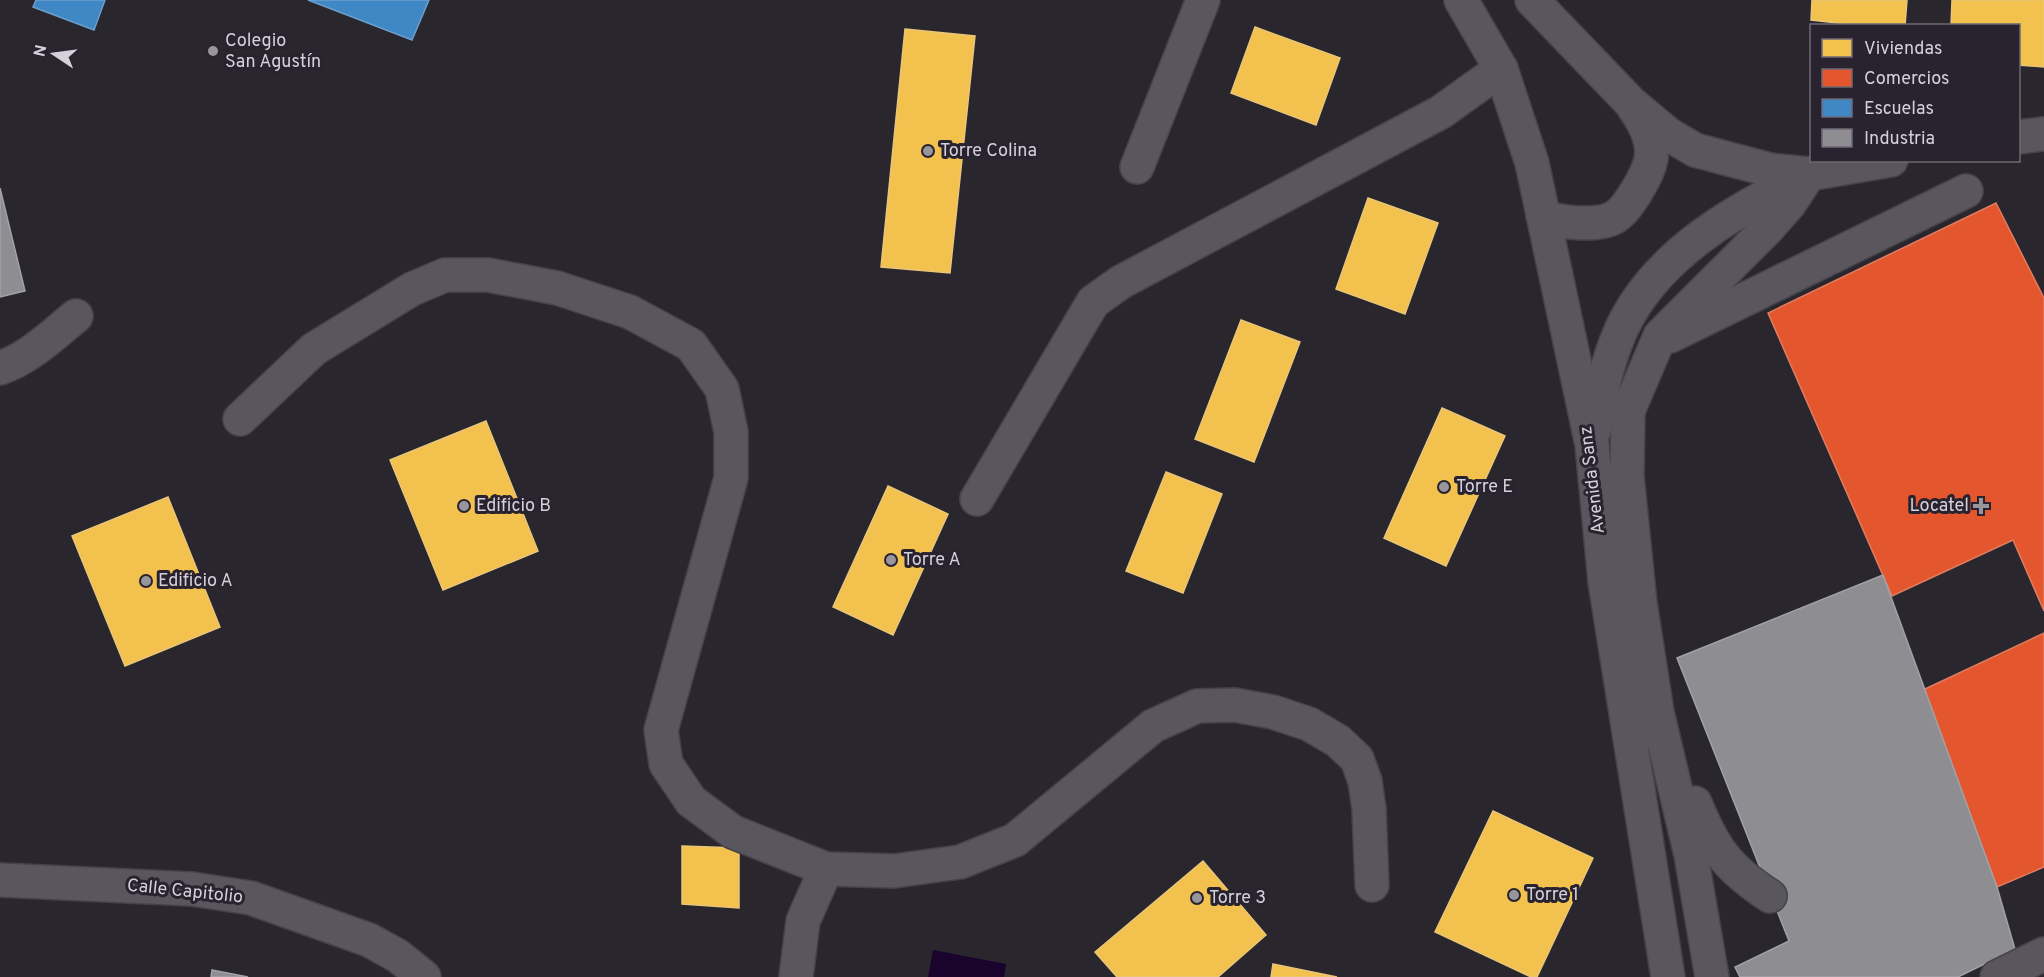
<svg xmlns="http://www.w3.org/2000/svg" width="2044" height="977" viewBox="0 0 2044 977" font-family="Overpass,sans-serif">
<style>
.water{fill:#1a032d}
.homes{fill:#f2c14e;stroke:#e9c678;stroke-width:1.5}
.shops{fill:#e4572e;stroke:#e07c62;stroke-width:1.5}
.schools{fill:#3f88c5;stroke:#6c9ecb;stroke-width:1.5}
.industry{fill:#8d8d92;stroke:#a3a1a8;stroke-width:1.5}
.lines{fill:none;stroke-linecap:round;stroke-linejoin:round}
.minor-casing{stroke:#454248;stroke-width:36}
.minor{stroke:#59575d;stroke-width:33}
.poi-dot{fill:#99959d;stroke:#292330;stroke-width:2}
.labels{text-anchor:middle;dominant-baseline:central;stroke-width:6;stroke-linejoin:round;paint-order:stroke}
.poi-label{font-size:18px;fill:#d5d1da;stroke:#292330;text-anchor:start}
.street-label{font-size:18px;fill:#d5d1da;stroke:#292330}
</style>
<rect width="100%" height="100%" fill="#29262d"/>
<path class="water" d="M933,950L1006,964L1004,977H928Z"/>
<g class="homes">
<path d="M1812,0H1907L1905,26H1864L1811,20Z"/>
<path d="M1952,0H2044V67L2018,65V26H1951Z"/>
<path d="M1255,27L1340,58L1316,125L1231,93Z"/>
<path d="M905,29L975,36L950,273L881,267Z"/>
<path d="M1368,198L1438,223L1405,314L1336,289Z"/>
<path d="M1241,320L1300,342L1254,462L1195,439Z"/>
<path d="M1442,408L1505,436L1446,566L1384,538Z"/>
<path d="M486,421L538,551L443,590L390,460Z"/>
<path d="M1166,472L1222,494L1183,593L1126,571Z"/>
<path d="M888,486L948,514L893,635L833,607Z"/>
<path d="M168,497L220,627L125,666L72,536Z"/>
<path d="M1493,811L1593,858L1537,977H1531L1435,932Z"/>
<path d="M682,846L739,848V908L682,904Z"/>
<path d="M1203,861L1266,935L1218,977H1117L1095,952Z"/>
<path d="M1273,964L1337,977H1271Z"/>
</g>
<g class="shops">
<path d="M1996,203L2044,298V611L2013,540L1892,596L1768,313Z"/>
<path d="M2044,633V867L1997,887L1923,690Z"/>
</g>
<g class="schools">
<path d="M36,0H105L94,30L33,7Z"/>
<path d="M308,0H429L412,40Z"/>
</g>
<g class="industry">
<path d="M0,188L25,291L0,297Z"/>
<path d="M1883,575L1997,887L2015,949L1958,977H1740L1735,967L1789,941L1677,658Z"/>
<path d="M212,970L248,977H211Z"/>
</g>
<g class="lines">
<g class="minor-casing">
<g id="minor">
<path d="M1461,0L1501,69L1532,163L1592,445L1605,582L1668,977"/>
<path d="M1532,0L1631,103L1668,134L1695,150L1770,170L1809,174L1891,160"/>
<path d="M2018,137L2044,134"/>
<path d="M1137,167L1203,0"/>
<path d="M1543,216C1559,223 1599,227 1615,217C1628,209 1648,175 1651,159C1654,141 1644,122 1634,108"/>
<path d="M1670,336L1966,191"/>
<path d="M0,368C29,358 53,335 76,316"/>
<path d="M240,419L314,349L412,289L445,275H488L557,288L630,312L691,345L722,389L731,432V478L661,730L666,764L691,801L733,832L826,869L894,871L960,862L1015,840L1153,726L1197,706L1235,705L1273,712L1309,724L1338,741L1357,759L1365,781L1369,809L1372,885"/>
<path d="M1594,431C1600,396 1607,362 1621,330C1655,255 1737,208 1808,175"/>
<path d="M977,499L1093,302L1121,282L1441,112L1501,69"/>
<path d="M1695,803C1714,849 1727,868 1770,896"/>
<path d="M0,880L192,889L251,898L369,940L398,956L424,977"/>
<path d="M796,977L803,921L826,869"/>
<path d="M1712,977L1691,855L1657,712L1640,603L1627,476L1628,411L1660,336L1767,229L1790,203L1809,174"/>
<path d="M1997,977L2044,954"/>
</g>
</g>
<use href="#minor" class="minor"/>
</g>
<g class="poi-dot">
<circle cx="213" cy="51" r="6"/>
<circle cx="928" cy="151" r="6"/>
<circle cx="1444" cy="487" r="6"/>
<circle cx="464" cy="506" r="6"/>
<path d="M1978 497h6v6h6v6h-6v6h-6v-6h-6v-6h6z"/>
<circle cx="891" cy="560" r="6"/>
<circle cx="146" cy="581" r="6"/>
<circle cx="1514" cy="895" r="6"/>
<circle cx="1197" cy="898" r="6"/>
</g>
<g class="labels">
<g class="poi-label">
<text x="225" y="41">Colegio<tspan x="225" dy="21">San Agustín</tspan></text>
<text x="940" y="151">Torre Colina</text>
<text x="1456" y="487">Torre E</text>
<text x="476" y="506">Edificio B</text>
<text x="1969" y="506" text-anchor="end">Locatel</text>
<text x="903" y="560">Torre A</text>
<text x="158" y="581">Edificio A</text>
<text x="1526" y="895">Torre 1</text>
<text x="1209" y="898">Torre 3</text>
</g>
<g class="street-label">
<text transform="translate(1593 480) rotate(-97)">Avenida Sanz</text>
<text transform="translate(185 892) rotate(6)">Calle Capitolio</text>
</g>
</g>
<rect x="1810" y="24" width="210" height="138" fill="#292330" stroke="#6e6974" stroke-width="1.5"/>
<rect x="1822" y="39" width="30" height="18" fill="#f2c14e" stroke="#6e6974" stroke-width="1.5"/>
<text x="1864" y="54" font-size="18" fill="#d5d1da">Viviendas</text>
<rect x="1822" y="69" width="30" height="18" fill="#e4572e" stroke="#6e6974" stroke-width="1.5"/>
<text x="1864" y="84" font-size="18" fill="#d5d1da">Comercios</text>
<rect x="1822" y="99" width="30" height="18" fill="#3f88c5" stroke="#6e6974" stroke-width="1.5"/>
<text x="1864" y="114" font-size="18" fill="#d5d1da">Escuelas</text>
<rect x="1822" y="129" width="30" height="18" fill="#8d8d92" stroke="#6e6974" stroke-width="1.5"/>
<text x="1864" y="144" font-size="18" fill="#d5d1da">Industria</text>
<g transform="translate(54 54) rotate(283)" stroke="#292330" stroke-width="4.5" paint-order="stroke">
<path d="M0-4.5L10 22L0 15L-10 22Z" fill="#d5d1da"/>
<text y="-9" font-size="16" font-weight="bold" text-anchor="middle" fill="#d5d1da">N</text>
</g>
</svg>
